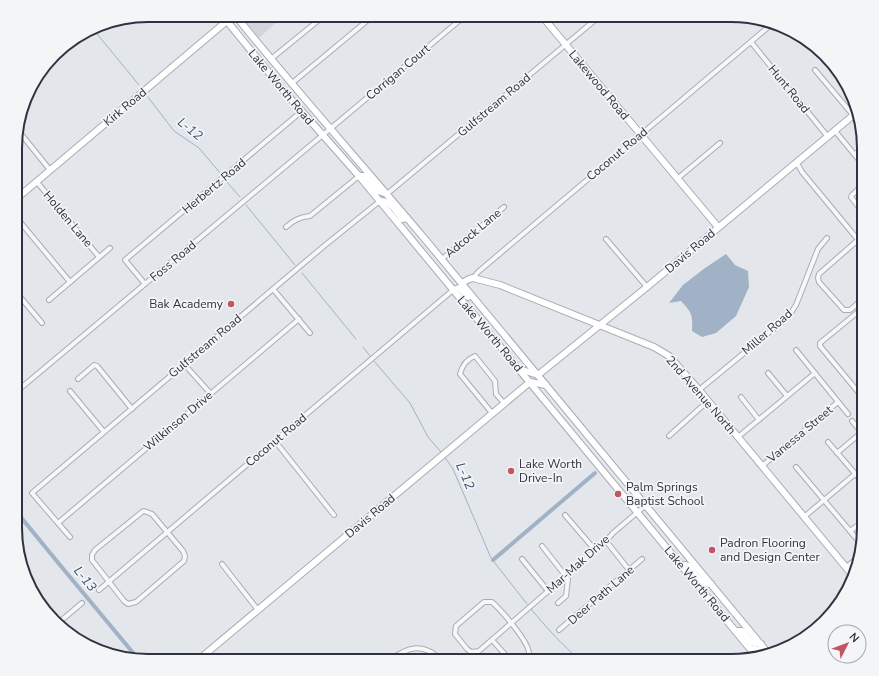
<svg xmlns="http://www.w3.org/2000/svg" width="879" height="676" viewBox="0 0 879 676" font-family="'Nunito Sans',sans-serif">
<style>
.built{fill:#d2d5dc}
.water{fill:#a2b2c6}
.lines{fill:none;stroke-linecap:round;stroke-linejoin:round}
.stream{stroke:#a2b2c6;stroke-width:1}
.canal{stroke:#a2b2c6;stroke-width:4}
.street-casing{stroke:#a9adb4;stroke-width:6}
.secondary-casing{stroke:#a9adb4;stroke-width:8}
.primary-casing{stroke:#a4aab4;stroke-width:8}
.street{stroke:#f6f7f9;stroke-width:4}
.secondary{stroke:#fff;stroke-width:6}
.primary{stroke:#fff;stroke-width:6}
.poi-dot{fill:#c25562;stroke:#f3f5f7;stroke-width:1.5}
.labels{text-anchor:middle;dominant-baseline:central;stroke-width:3.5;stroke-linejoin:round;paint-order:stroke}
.street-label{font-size:12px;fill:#2d3341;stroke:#f3f5f7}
.poi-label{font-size:12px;fill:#2d3341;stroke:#f3f5f7;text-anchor:start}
.water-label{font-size:13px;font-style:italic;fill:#3a5171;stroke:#f3f5f7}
.rim{fill:none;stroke:#2d3341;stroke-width:2}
</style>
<rect width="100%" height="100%" fill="#e3e6ea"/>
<path class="built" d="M240,15H284L259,38Z"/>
<path class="water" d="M726,254L735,265L748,271L749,287L736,316L716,333L702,337L692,331C693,315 692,313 681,301L669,303L683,285L705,268Z"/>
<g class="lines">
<g class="stream">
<path d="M93,29L139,85"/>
<path d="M148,97L174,131L199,148L221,174"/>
<path d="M226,181L240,197"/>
<path d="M246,205L295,265"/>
<path d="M302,273L356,339"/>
<path d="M363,347L370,356"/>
<path d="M374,361L410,403L428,437L441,452"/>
<path d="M444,456L453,469L491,558L527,604"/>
<path d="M531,609C547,628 562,645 581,661"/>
</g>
<g class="canal">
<path d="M15,510L60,565L139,660"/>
<path d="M493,560L595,473"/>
</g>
<g class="street-casing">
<g id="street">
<path d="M751,42L828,137"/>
<path d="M271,59L325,15"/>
<path d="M815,70L853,115"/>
<path d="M291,84L374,15"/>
<path d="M17,129L50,170"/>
<path d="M835,131L864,166"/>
<path d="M855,154L864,147"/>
<path d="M795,163L798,165L802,172L864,247"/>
<path d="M677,179L720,143"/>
<path d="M37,182L99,257"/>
<path d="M387,194L601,15"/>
<path d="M864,214L851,197L852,195L864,184"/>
<path d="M16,217L70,282"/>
<path d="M286,227C294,220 300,217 310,216L359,176"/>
<path d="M606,239L647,287"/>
<path d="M858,240L819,274L818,278L819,282L844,310H850L864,298"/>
<path d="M442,259L504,207"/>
<path d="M473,278L478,272L773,23"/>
<path d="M145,284L125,260L302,111"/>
<path d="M273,289L310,333"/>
<path d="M16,292L42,323"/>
<path d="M49,300L110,248"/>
<path d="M796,350L848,414"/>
<path d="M184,364L211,394"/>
<path d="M768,373L787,396"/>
<path d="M78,379L92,367L94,365L97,366L132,409"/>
<path d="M699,390L789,316L796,305L818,249L827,238"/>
<path d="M70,391L104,432"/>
<path d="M16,392L466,15"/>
<path d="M741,397L759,420"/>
<path d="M864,399L820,346V343L864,307"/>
<path d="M492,413L460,374C462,366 467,359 475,356L495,381L496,394L504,403"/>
<path d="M852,421L864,435"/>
<path d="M669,436L708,401"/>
<path d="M738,437L815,373"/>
<path d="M275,441L334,515"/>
<path d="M828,442L864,484"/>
<path d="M837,453L862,432"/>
<path d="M762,466L838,402"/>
<path d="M796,467L861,544"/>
<path d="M144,511L152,514L183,551L185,556L184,561L136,602L128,604L124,601L92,560V555L95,550L142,512Z"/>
<path d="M565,515L595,550"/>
<path d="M804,517L855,474"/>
<path d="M58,523L299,319"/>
<path d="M850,531L864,521"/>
<path d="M70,537L32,493L324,246L380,201"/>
<path d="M606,541L629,570"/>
<path d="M542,546L568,579L566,596L558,603"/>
<path d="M522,559L548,591"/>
<path d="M222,564L258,610"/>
<path d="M846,567L859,557"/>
<path d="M99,590L453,290"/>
<path d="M57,624L82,603"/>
<path d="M559,630L642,559"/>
<path d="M492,640L511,661"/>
<path d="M389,661C408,646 424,642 442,661"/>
<path d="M524,661L529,654C530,643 501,610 492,602H484L456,626L455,634L467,649L471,652L479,651L606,541L613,533L646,505"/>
</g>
</g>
<g class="secondary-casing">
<g id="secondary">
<path d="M541,15L718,227"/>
<path d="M16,199L234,15"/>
<path d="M462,283L469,279L473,278L500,285L654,347L669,356L699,390L854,577"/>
<path d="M519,369L538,375L647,287L856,113"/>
<path d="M197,661L530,382L546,385"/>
</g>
</g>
<g class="primary-casing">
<g id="primary">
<path d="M222,15L283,90L359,176L756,656"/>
<path d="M235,15C296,91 361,163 424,238C540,376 654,515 768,653"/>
<path d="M359,176H365L378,191L387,194"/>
<path d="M380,201C390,200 396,211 402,219L407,218"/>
<path d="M453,290L459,288L468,297"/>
<path d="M683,566L685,565L689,566C695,574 701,585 711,584"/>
<path d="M736,631H742L751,642L761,644"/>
<path d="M750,648L759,650L763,655"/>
</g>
</g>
<use href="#street" class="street"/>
<use href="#secondary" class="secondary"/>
<use href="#primary" class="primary"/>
</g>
<g class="poi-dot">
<circle cx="231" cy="304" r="4"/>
<circle cx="511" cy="471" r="4"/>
<circle cx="618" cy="494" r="4"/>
<circle cx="712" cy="550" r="4"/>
</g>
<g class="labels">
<g class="street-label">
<text transform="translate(398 72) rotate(-40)">Corrigan Court</text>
<text transform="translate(599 85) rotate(50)">Lakewood Road</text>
<text transform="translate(281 87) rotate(50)">Lake Worth Road</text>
<text transform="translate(789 89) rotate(51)">Hunt Road</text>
<text transform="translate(494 105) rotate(-40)">Gulfstream Road</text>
<text transform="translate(125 107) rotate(-40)">Kirk Road</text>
<text transform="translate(617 154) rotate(-40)">Coconut Road</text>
<text transform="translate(214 186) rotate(-40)">Herbertz Road</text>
<text transform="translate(68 219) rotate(50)">Holden Lane</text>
<text transform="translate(473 233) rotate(-40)">Adcock Lane</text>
<text transform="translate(690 251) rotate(-40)">Davis Road</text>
<text transform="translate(173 261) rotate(-40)">Foss Road</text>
<text transform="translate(767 332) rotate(-41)">Miller Road</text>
<text transform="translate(490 334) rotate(50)">Lake Worth Road</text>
<text transform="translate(205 346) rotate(-40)">Gulfstream Road</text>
<text transform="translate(701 395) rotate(49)">2nd Avenue North</text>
<text transform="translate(178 421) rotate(-40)">Wilkinson Drive</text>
<text transform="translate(800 434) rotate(-40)">Vanessa Street</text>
<text transform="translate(276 440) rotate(-40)">Coconut Road</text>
<text transform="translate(370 516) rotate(-40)">Davis Road</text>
<text transform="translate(578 564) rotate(-42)">Mar-Mak Drive</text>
<text transform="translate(697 584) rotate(50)">Lake Worth Road</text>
<text transform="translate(601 595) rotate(-41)">Deer Path Lane</text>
</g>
<g class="poi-label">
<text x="223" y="304" text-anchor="end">Bak Academy</text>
<text x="519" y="464">Lake Worth<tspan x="519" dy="14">Drive-In</tspan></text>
<text x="626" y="487">Palm Springs<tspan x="626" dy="14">Baptist School</tspan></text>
<text x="720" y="543">Padron Flooring<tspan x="720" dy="14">and Design Center</tspan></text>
</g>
<g class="water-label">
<text transform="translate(190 129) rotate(39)">L-12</text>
<text transform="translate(465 476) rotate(66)">L-12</text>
<text transform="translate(85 579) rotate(51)">L-13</text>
</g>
</g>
<path d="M0 0H879V676H0ZM148 22H731A126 126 0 0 1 857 148V528A126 126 0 0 1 731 654H148A126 126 0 0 1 22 528V148A126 126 0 0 1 148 22Z" fill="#f3f5f7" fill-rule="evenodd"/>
<path class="rim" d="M148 22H731A126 126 0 0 1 857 148V528A126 126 0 0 1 731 654H148A126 126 0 0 1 22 528V148A126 126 0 0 1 148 22Z"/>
<g transform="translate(847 644) rotate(48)"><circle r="19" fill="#f3f5f7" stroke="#a4a7ae"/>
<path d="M0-3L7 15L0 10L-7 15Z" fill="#c25562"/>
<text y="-6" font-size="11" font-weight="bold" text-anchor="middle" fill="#2d3341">N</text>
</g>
</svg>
